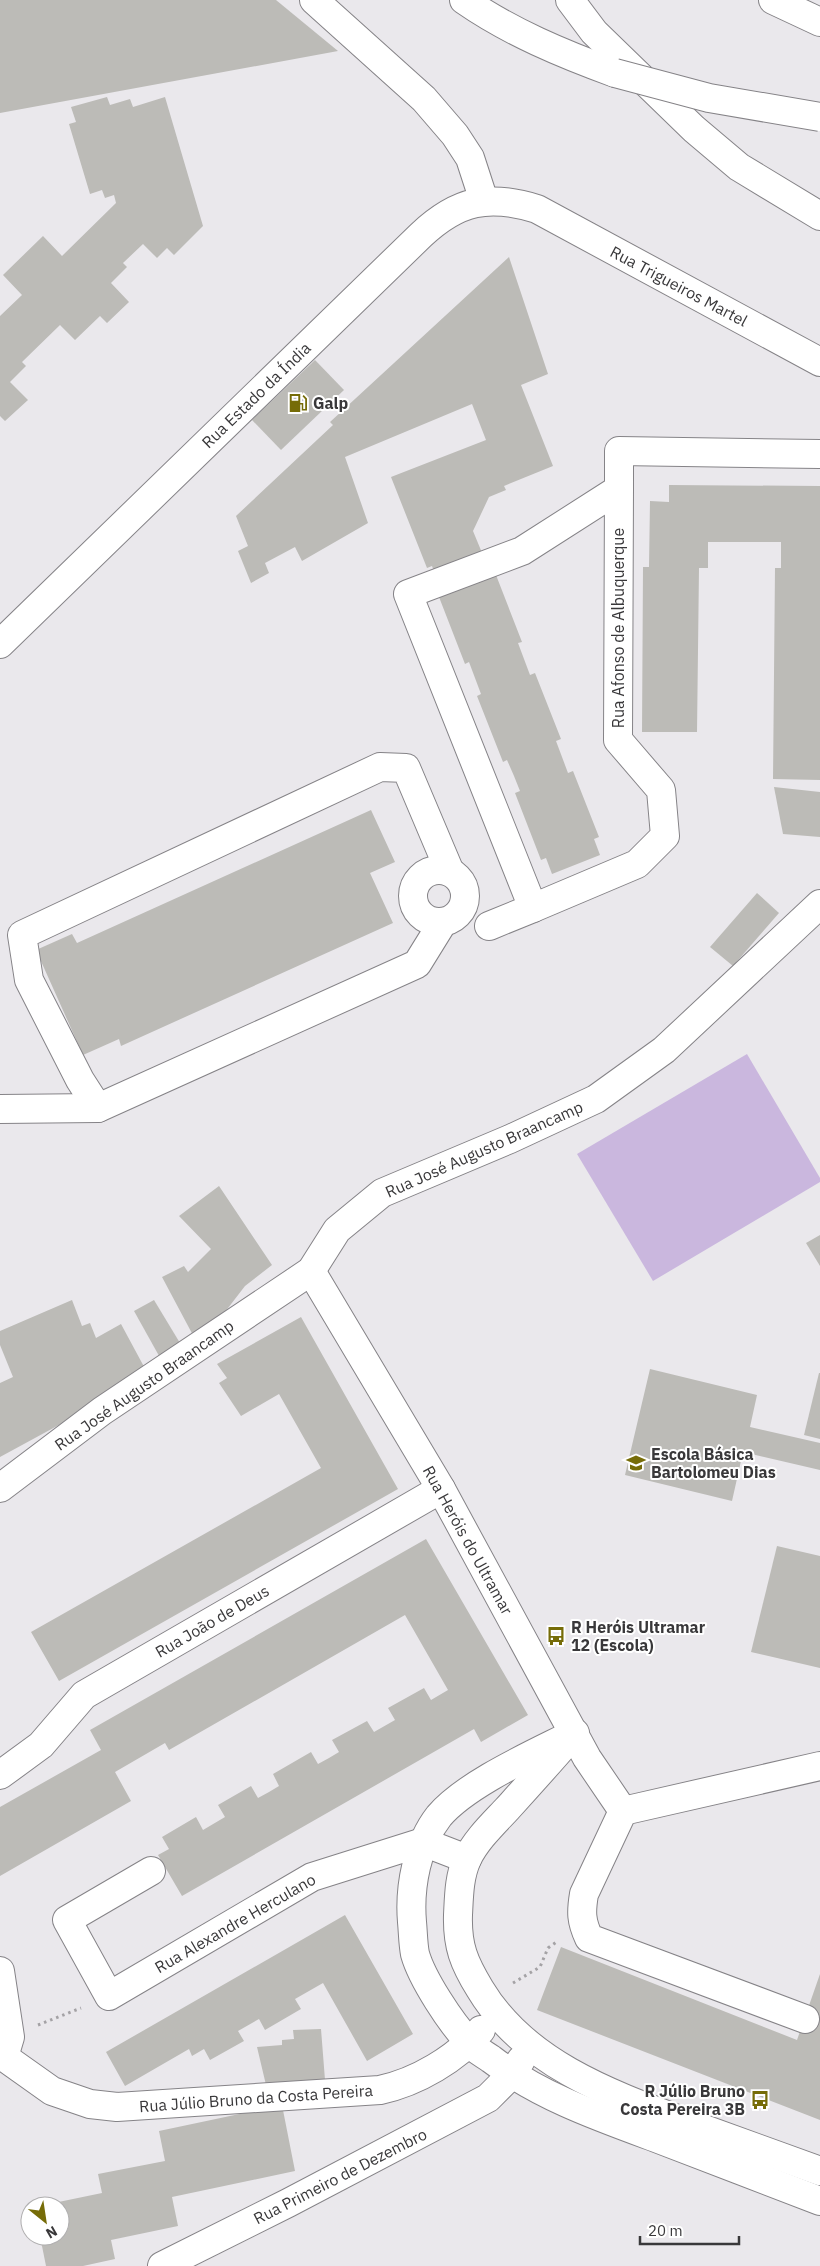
<svg xmlns="http://www.w3.org/2000/svg" width="820" height="2266" viewBox="0 0 820 2266" font-family="'IBM Plex Sans',sans-serif">
<style>
.green{fill:#cab7de}
.building{fill:#bcbbb7}
.lines{fill:none;stroke-linecap:round;stroke-linejoin:round}
.minor-casing{stroke:#858387;stroke-width:30}
.highway-casing{stroke:#858387;stroke-width:30}
.path{stroke:#a4a2a5;stroke-width:3;stroke-dasharray:2.5 4;stroke-linecap:butt}
.minor{stroke:#fff;stroke-width:28}
.highway{stroke:#fff;stroke-width:28}
.highway-bridge-casing{stroke:#858387;stroke-width:30;stroke-linecap:butt}
.highway-bridge{stroke:#fff;stroke-width:28}
.labels{text-anchor:middle;dominant-baseline:central;stroke-width:4;stroke-linejoin:round;paint-order:stroke}
.street-label{font-size:16px;fill:#39383a;stroke:#fff}
.poi-label{font-size:16px;font-weight:bold;fill:#39383a;stroke:#fff;text-anchor:start}
</style>
<rect width="100%" height="100%" fill="#eae8ec"/>
<path class="green" d="M747,1054L820,1178V1182L653,1281L577,1154Z"/>
<g class="building">
<path d="M0,0H276L338,51L0,113Z"/>
<path d="M107,97L110,105L130,99L133,107L165,97L203,226L174,255L167,248L157,258L143,244L123,263L127,267L111,283L129,302L107,323L100,316L75,340L60,325L22,362L26,366L10,382L28,400L5,421L0,416V316L22,295L3,275L43,236L62,256L116,203L114,195L105,198L102,190L90,194L69,124L76,122L71,107Z"/>
<path d="M509,257L548,374L521,385L553,466L504,486L506,490L489,497L473,531L492,577L496,575L522,642L518,643L530,675L535,673L561,739L556,741L568,773L573,771L599,837L594,839L600,855L552,874L546,858L541,860L515,793L520,791L514,776L507,760L503,762L477,696L481,694L469,662L465,664L439,597L443,596L432,566L427,568L391,477L486,440L472,404L345,457L368,523L302,561L295,547L265,563L269,573L251,583L238,551L248,546L236,516L333,425L330,422Z"/>
<path d="M315,360L344,390L281,450L252,420Z"/>
<path d="M669,485L820,486V780L773,779L775,568H781V542H708V568H699L697,732H642L643,567H649L650,501L669,502Z"/>
<path d="M774,787L820,792V837L783,834Z"/>
<path d="M371,810L395,862L370,873L393,923L121,1046L119,1039L83,1055L36,950L72,934L77,943Z"/>
<path d="M757,893L779,913L733,966L710,947Z"/>
<path d="M219,1186L272,1265L245,1286L218,1321L195,1339L162,1277L184,1266L188,1272L211,1249L179,1216Z"/>
<path d="M820,1235V1266L806,1243Z"/>
<path d="M72,1300L82,1326L90,1323L96,1338L121,1324L149,1376L0,1457V1383L13,1377L0,1345V1331Z"/>
<path d="M154,1300L183,1348L163,1363L134,1311Z"/>
<path d="M301,1317L398,1489L59,1681L31,1632L321,1468L279,1394L241,1416L219,1383L227,1378L217,1364Z"/>
<path d="M650,1369L757,1395L750,1427L820,1443V1470L743,1452L732,1501L625,1475Z"/>
<path d="M819,1373H820V1439L804,1435Z"/>
<path d="M426,1539L528,1715L481,1742L474,1729L182,1896L158,1855L169,1849L162,1837L196,1817L203,1830L225,1817L218,1805L251,1786L258,1798L269,1792L279,1786L273,1774L311,1752L318,1764L329,1758L339,1752L332,1740L367,1721L374,1732L395,1720L388,1708L424,1688L431,1700L448,1690L405,1615L169,1750L165,1743L115,1772L131,1801L0,1876V1807L101,1750L90,1730Z"/>
<path d="M777,1546L820,1556V1668L751,1652Z"/>
<path d="M345,1915L413,2034L367,2061L323,1983L295,1999L301,2009L265,2030L259,2019L238,2031L244,2041L210,2060L204,2049L192,2056L189,2049L125,2086L106,2052Z"/>
<path d="M561,1947L797,2040L820,1974V2120L537,2010Z"/>
<path d="M321,2029L325,2080L266,2085L257,2047L282,2045V2040L294,2039L293,2030Z"/>
<path d="M282,2105L295,2171L172,2197L178,2226L111,2240L115,2259L83,2266H46L40,2236H60V2206L44,2205L102,2193L98,2174L165,2161L159,2131Z"/>
</g>
<g class="lines">
<g class="minor-casing">
<g id="minor">
<path d="M314,0L424,99L455,135L470,158L484,201"/>
<path d="M619,489L522,551L408,594L533,908L637,864L665,836L661,790L618,740L619,489V451L820,454"/>
<path d="M0,644L421,235C458,200 489,194 537,209L820,362"/>
<circle cx="439" cy="896" r="26"/>
<path d="M489,926L533,908"/>
<path d="M98,1108L80,1080L29,980L22,935L380,767L406,768L450,872"/>
<path d="M0,1109L98,1108L417,964L443,922"/>
<path d="M311,1271L441,1489L587,1758L623,1811"/>
<path d="M0,1488L102,1411L311,1271L337,1230L382,1193L510,1139L596,1099L664,1050L820,904"/>
<path d="M575,1733C536,1753 467,1783 439,1816C417,1844 409,1887 412,1922C413,1932 413,1944 415,1954C422,1979 451,2023 469,2042C474,2049 484,2054 491,2059C539,2096 599,2117 656,2138C711,2159 765,2180 820,2201"/>
<path d="M565,1744C546,1766 526,1788 507,1809C493,1824 476,1840 467,1859C459,1877 459,1896 458,1915C457,1946 464,1963 480,1989C526,2066 616,2096 696,2126C737,2141 779,2156 820,2171"/>
<path d="M0,1775L41,1745L84,1695L441,1489"/>
<path d="M151,1871L67,1920L109,1996L312,1877L423,1842L467,1859"/>
<path d="M0,1971L10,2037L4,2057"/>
<path d="M805,2019L589,1938C581,1921 581,1912 584,1894L623,1811L820,1766"/>
<path d="M4,2057L52,2091L90,2104L117,2107L380,2090C417,2082 456,2059 481,2030"/>
<path d="M162,2266L288,2203L488,2098L511,2075L521,2060"/>
</g>
</g>
<g class="highway-casing">
<g id="highway">
<path d="M464,0C510,32 563,54 615,73"/>
<path d="M570,0L594,32L694,129L739,167L820,216"/>
<path d="M773,0L820,22"/>
</g>
</g>
<g class="path">
<path d="M513,1983L540,1967L548,1948L558,1941"/>
<path d="M38,2025L81,2008"/>
</g>
<use href="#minor" class="minor"/>
<use href="#highway" class="highway"/>
<g class="highway-bridge-casing">
<path id="highway-bridge" d="M615,73L709,98L820,117"/>
</g>
<use href="#highway-bridge" class="highway-bridge"/>
</g>
<defs>
<g id="fuel-bare" transform="scale(1.5)"><path d="M-5.5-6h7V0h2V4h1.3V-2.5L3-4.5l.8-.8L6-3V5H2.5V1h-1V6h-7ZM-4.2-4.7v3.2H.2V-4.7Z" fill="#766c08" stroke="#fff" stroke-width="2.5" paint-order="stroke"/></g>
<g id="school-bare" transform="scale(1.5)"><path d="M0-5L7-2L0 1L-7-2ZM-4 1L0 2.5L4 1V4Q0 6-4 4Z" fill="#766c08" stroke="#fff" stroke-width="2.5" paint-order="stroke"/></g>
<g id="bus-bare" transform="scale(1.5)"><path d="M-5-6H5V4H4V6H2V4H-2V6H-4V4H-5ZM-3.5-4V0h7V-4ZM-3.5 1.2v1.5H-2V1.2ZM2 1.2v1.5H3.5V1.2Z" fill="#766c08" stroke="#fff" stroke-width="2.5" paint-order="stroke"/></g>
</defs>
<g fill-rule="evenodd">
<use href="#fuel-bare" x="298" y="403"/>
<use href="#school-bare" x="636" y="1463"/>
<use href="#bus-bare" x="556" y="1636"/>
<use href="#bus-bare" x="760" y="2100"/>
</g>
<g class="labels">
<g class="street-label">
<text transform="translate(679 286) rotate(28)">Rua Trigueiros Martel</text>
<text transform="translate(256 395) rotate(-44)">Rua Estado da Índia</text>
<text transform="translate(618 628) rotate(-90)">Rua Afonso de Albuquerque</text>
<text transform="translate(484 1149) rotate(-24)">Rua José Augusto Braancamp</text>
<text transform="translate(144 1385) rotate(-35)">Rua José Augusto Braancamp</text>
<text transform="translate(468 1540) rotate(61)">Rua Heróis do Ultramar</text>
<text transform="translate(212 1621) rotate(-30)">Rua João de Deus</text>
<text transform="translate(235 1923) rotate(-30)">Rua Alexandre Herculano</text>
<text transform="translate(256 2098) rotate(-4)">Rua Júlio Bruno da Costa Pereira</text>
<text transform="translate(340 2176) rotate(-27)">Rua Primeiro de Dezembro</text>
</g>
<g class="poi-label">
<text x="313" y="403">Galp</text>
<text x="651" y="1454">Escola Básica<tspan x="651" dy="18">Bartolomeu Dias</tspan></text>
<text x="571" y="1627">R Heróis Ultramar<tspan x="571" dy="18">12 (Escola)</tspan></text>
<text x="745" y="2091" text-anchor="end">R Júlio Bruno<tspan x="745" dy="18">Costa Pereira 3B</tspan></text>
</g>
</g>
<g transform="translate(45 2221) rotate(150)"><circle r="24" fill="#ffffff" stroke="#b0afb0"/>
<path d="M0-4L9 19L0 12L-9 19Z" fill="#766c08"/>
<text y="-8" font-size="14" font-weight="bold" text-anchor="middle" fill="#39383a">N</text>
</g>
<path d="M640 2236v8h99v-8" fill="none" stroke="#39383a" stroke-width="2.5"/>
<text x="648" y="2236" font-size="15" fill="#39383a" stroke="#ffffff" stroke-width="4" paint-order="stroke">20 m</text>
</svg>
